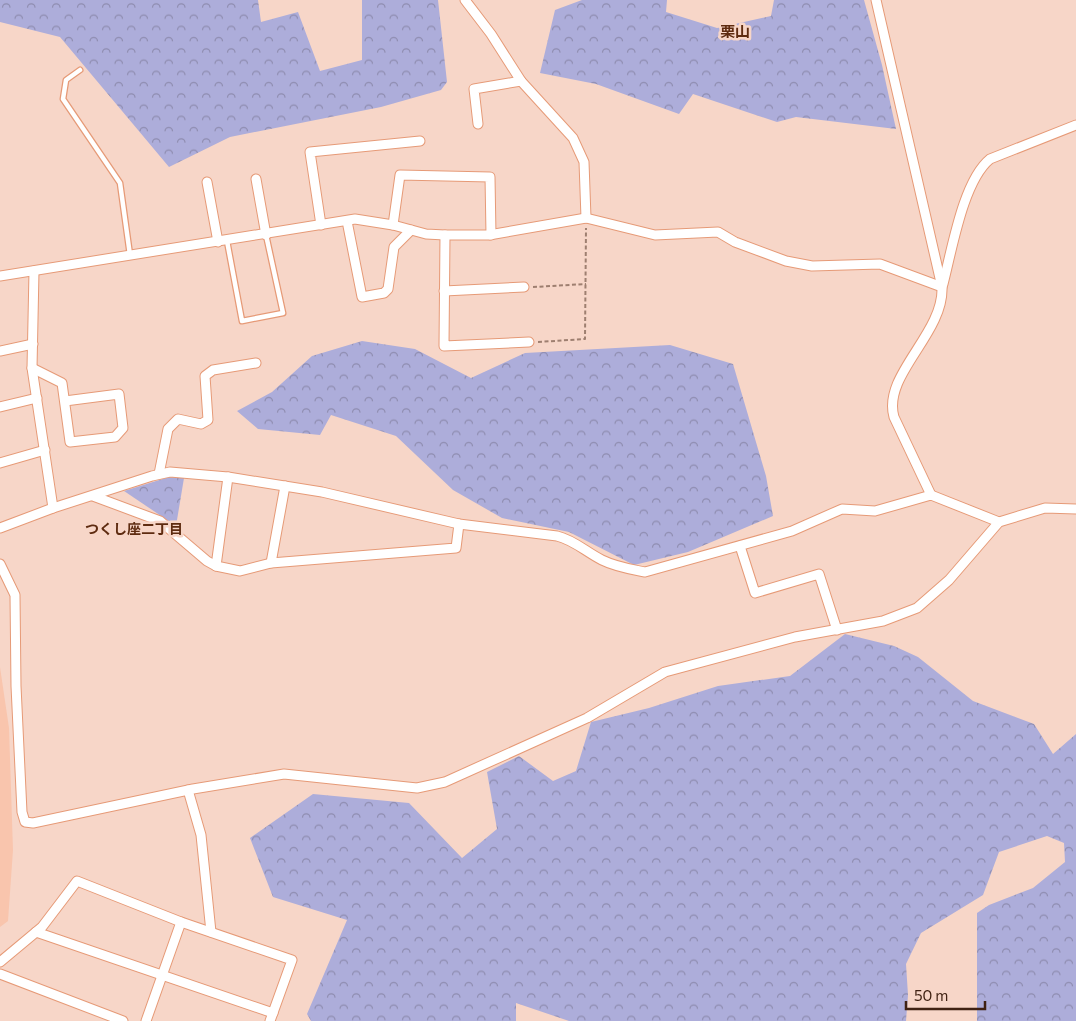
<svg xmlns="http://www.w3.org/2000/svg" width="1076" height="1021" viewBox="0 0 1076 1021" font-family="Commissioner,'Noto Sans JP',sans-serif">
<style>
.built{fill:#f9c5ad}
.forest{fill:url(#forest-crowns)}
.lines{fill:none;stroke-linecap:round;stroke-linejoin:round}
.lane-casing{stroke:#e69a77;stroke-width:7}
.street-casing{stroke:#e69a77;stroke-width:11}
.path{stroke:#9e7f70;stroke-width:2;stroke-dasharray:4 2.5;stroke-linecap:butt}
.lane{stroke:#fff;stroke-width:4.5}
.street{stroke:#fff;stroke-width:9}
.labels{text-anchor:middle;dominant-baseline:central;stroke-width:5;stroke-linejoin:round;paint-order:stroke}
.neighbourhood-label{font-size:14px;font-weight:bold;fill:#5e2b10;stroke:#f7d6c8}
.quarter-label{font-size:15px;font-weight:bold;fill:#5e2b10;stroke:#f7d6c8}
</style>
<defs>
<pattern id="forest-crowns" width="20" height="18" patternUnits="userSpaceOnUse" patternTransform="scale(1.25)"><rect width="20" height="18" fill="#adadda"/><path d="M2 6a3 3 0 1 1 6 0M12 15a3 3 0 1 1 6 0" fill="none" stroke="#8e8caf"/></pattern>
</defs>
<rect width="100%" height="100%" fill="#f7d6c8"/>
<path class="built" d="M0,667L9,728L13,850L8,921L0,927Z"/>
<g class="forest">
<path d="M0,0H258L261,22L298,12L320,71L362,60V0H438L447,82L441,90L381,107L230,137L169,167L60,37L0,22Z"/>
<path d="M582,0H667L666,12L717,28L771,16L774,0H864L882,65L896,129L796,117L777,122L693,94L679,114L596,84L540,73L555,10Z"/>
<path d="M362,341L415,349L471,378L525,353L670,345L733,364L766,476L773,516L688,552L634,565L569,532L502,518L453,490L396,436L331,415L320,435L258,429L237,411L272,392L312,356Z"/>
<path d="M169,477L184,478L176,526L124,491Z"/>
<path d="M845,634L894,646L918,657L973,701L1034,724L1053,754L1076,734V1021H977V913L989,905L1033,888L1065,862L1064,843L1047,836L999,852L983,895L921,933L906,964L908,995L906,1021H569L516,1003V1021H311L307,1014L347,920L273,897L250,838L313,794L409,803L462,858L497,829L487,772L519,756L553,781L576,771L591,722L649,708L718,686L790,676Z"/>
</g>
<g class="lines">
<g class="lane-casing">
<g id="lane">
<path d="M80,70L66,80L63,99L120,183L130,255"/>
<path d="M227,241L242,321L283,313L266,235"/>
</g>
</g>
<g class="street-casing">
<g id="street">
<path d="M465,0L491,34L521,81L573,138L584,162L586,218"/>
<path d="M876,0L942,287C944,334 882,375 894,417L931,495"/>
<path d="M478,124L474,89L521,81"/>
<path d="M256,179L266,235"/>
<path d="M207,182L218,242"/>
<path d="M347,221L362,297L384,293L388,289L394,247L411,230"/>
<path d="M321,225L310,152L420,141"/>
<path d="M393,225L400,175L490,177L491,235"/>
<path d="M445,235L444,346L529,342"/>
<path d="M34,271L32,368L53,508"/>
<path d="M0,276L355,219L393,225L426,234L445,235H489L586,218L655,235L718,232L735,242L786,261L812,266L880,264L942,287"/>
<path d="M943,284C952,250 963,181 990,159L1076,125"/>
<path d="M444,291L524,287"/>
<path d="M0,351L33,344"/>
<path d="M32,368L62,383L70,442L115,437L123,428L119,394L65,401"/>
<path d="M0,407L37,398"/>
<path d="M0,463L45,450"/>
<path d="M159,474L168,429L178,419L201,424L208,420L205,376L213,370L256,363"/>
<path d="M93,496L160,521L207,561L216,566L240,571L271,563L456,548L459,524"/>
<path d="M0,528L53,508L152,476L170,472L228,477L322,492L459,524L557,536C574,540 586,552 602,560C616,567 630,569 645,572L792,531L842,509L875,511L931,495L999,522"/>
<path d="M740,546L755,593L819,574L837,630"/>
<path d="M271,563L285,486"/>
<path d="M0,564L15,595L16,686L22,812L25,822L33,823L193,789L284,774L417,788L445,782L587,718L665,672L795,637L883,621L917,608L949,580L999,522L1045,508L1076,509"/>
<path d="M216,566L228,477"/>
<path d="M188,790L201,835L211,932"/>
<path d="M36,932L273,1013"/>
<path d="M0,962L42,927L77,881L181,922L292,960L270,1021"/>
<path d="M0,974L123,1021"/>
<path d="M146,1021L181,922"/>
</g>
</g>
<g class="path">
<path d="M533,287L586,284"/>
<path d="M538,342L585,339L586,228"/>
</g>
<use href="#lane" class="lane"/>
<use href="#street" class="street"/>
</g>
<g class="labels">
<g class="neighbourhood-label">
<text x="134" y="528">つくし座二丁目</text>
</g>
<g class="quarter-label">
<text x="735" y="31">栗山</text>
</g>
</g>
<path d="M906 1001v8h79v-8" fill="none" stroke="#3f2112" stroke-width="2.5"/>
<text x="914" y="1001" font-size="15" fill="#3f2112" stroke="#f7d6c8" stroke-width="4" paint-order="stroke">50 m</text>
</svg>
